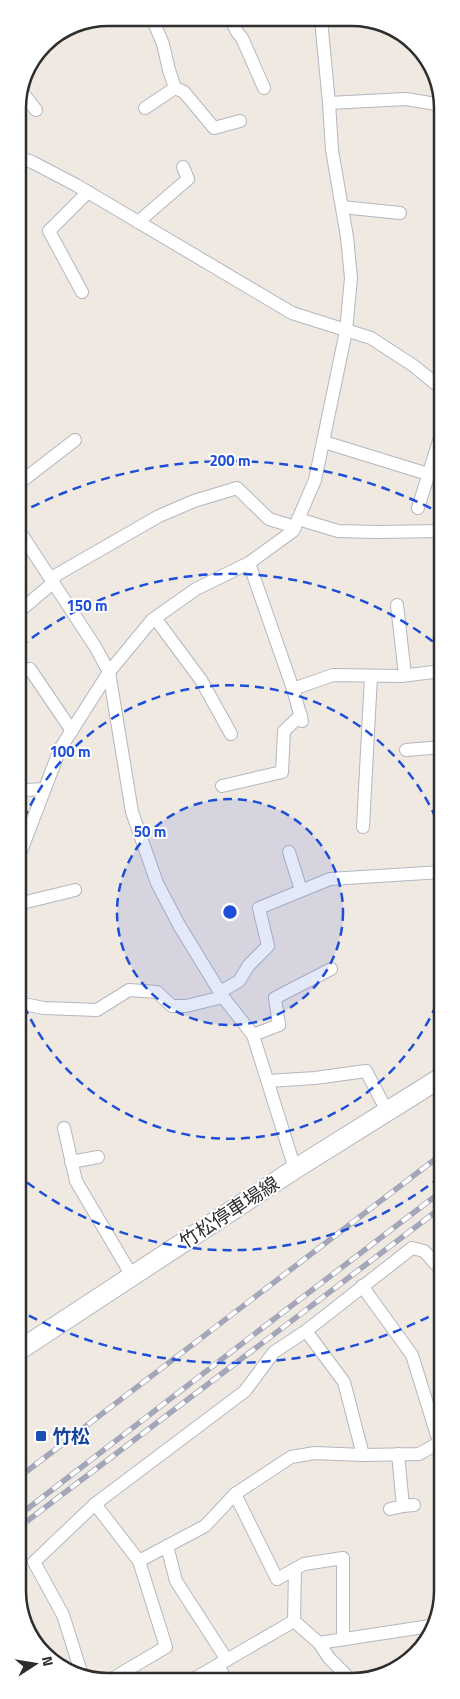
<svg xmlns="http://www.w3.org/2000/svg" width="460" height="1699" font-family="'Titillium Web','Noto Sans JP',sans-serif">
  <rect width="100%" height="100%" fill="#efe9e1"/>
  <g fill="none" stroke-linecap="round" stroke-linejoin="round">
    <!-- minor casing -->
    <g stroke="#b4b7c1" stroke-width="14">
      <g id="minor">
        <path d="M231 19 237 32 242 38 264 88"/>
        <path d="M175 88 184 92 214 128 240 121"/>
        <path d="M22 92 36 110"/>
        <path d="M329 103 406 99 442 105"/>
        <path d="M145 108 175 88 169 70 163 44 152 18"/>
        <path d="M18 157 32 162 76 185 292 313 371 338 414 366 442 389"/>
        <path d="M342 207 400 213"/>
        <path d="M138 222 188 179 183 167"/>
        <path d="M82 292 49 231 88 192"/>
        <path d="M324 442 428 474"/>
        <path d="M18 484 75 440"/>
        <path d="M418 508 442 431"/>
        <path d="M298 519 338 531 376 532 442 531"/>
        <path d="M18 529 96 648 109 672 132 812 157 883 179 925 223 997 253 1035 295 1169"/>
        <path d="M249 563 293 689 333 675 401 676 442 671"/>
        <path d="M51 578 159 516 194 501 237 488 269 519 295 527"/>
        <path d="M397 605 405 675"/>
        <path d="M18 610 22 609 54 582"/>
        <path d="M155 618 201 680 231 734"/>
        <path d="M30 669 72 731"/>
        <path d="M293 689 302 721"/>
        <path d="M406 750 442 747"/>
        <path d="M222 786 282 772 284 731 301 715"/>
        <path d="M18 788 26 790 44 789"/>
        <path d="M363 827 371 676"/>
        <path d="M289 852 301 890"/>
        <path d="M18 859 60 749 109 672 152 620 196 589 249 563 293 531 315 480 346 331 351 278 347 237 332 150 329 103 321 20"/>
        <path d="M18 904 75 890"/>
        <path d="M220 992 239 981 249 965 268 946 259 908 330 879 442 872"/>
        <path d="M18 1003 44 1008 97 1010 129 990 157 992 172 1006H186L223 997"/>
        <path d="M253 1035 279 1025 275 998 331 969"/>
        <path d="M268 1081 315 1078 366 1071 387 1111"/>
        <path d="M64 1128 76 1181 132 1276"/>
        <path d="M71 1162 98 1157"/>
        <path d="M362 1286 412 1355 439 1442"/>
        <path d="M306 1331 344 1382 363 1455"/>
        <path d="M398 1454 403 1506 414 1505"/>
        <path d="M235 1494 277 1579 304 1564 343 1558V1639"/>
        <path d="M95 1504 139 1561 166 1647 110 1680"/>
        <path d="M390 1509 403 1506"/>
        <path d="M167 1546 176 1581 227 1660"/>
        <path d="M139 1561 205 1526 235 1494 291 1457 315 1453 363 1455 419 1454 442 1441"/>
        <path d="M294 1621 295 1569"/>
        <path d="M319 1643 329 1658 352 1681"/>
        <path d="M218 1665 226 1680"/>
        <path d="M82 1675 63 1615 34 1562 95 1504 245 1391 274 1352 306 1331 412 1248 424 1251 442 1271"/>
        <path d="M192 1680 294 1621 319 1643 430 1626"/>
      </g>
    </g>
    <!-- secondary casing -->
    <g stroke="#b4b7c1" stroke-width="21">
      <path id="secondary" d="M18 1351 295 1169 442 1077"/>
    </g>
    <!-- minor -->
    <use href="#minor" stroke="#fff" stroke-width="12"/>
    <!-- secondary -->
    <use href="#secondary" stroke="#fff" stroke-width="19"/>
    <!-- rail casing -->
    <g stroke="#a3a6b8" stroke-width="5.5">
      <g id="rail">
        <path d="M18 1478 442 1154"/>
        <path d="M18 1516 261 1329 442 1191"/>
        <path d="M18 1528 442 1207"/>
      </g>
    </g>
    <!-- rail -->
    <use href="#rail" stroke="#fff" stroke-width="4" stroke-dasharray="11" stroke-linecap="butt"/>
  </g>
  <!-- distance rings -->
  <circle cx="230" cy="912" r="113" fill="#1d4ed8" fill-opacity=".12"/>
  <g fill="none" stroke="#1d4ed8" stroke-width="2.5" stroke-dasharray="9 6">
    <circle cx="230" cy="912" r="113"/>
    <path d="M442 991A226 226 0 0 1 18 991M18 833A226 226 0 0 1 442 833"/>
    <path d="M440 1177A338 338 0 0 1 20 1177M20 647A338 338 0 0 1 440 647"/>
    <path d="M442 1310A451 451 0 0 1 18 1310M18 514A451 451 0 0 1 442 514"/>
  </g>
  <!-- markers -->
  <rect fill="#1a4fb4" stroke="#fff" stroke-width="2" x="35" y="1430" width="12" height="12" rx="2.5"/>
  <g text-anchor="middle" stroke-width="4" stroke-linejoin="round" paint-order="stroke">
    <!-- street labels -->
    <g font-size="19" fill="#2e2e2e" stroke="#fff">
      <text transform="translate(229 1212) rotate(-33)" y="7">竹松停車場線</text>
    </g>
    <!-- transit labels -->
    <g font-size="19" font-weight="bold" fill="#164399" stroke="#fff" text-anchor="start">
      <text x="52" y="1443">竹松</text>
    </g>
  </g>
  <!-- crop -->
  <path d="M0 0H460V1699H0ZM108 26H352A82 82 0 0 1 434 108V1591A82 82 0 0 1 352 1673H108A82 82 0 0 1 26 1591V108A82 82 0 0 1 108 26Z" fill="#fff" fill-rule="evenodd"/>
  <path fill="none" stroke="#2e2e2e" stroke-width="2.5" d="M108 26H352A82 82 0 0 1 434 108V1591A82 82 0 0 1 352 1673H108A82 82 0 0 1 26 1591V108A82 82 0 0 1 108 26Z"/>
  <circle cx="230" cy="912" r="8" fill="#1d4ed8" stroke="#fff" stroke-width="2.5"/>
  <g font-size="15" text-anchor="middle" font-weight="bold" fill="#1d4ed8" stroke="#fff" stroke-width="4" stroke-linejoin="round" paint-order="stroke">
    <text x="230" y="466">200 m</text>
    <text x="87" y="611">150 m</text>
    <text x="70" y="757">100 m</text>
    <text x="150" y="837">50 m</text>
  </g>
  <!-- north arrow -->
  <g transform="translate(35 1664) rotate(78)" stroke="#ffffff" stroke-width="4" paint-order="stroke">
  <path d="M0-4L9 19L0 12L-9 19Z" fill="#2e2e2e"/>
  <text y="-8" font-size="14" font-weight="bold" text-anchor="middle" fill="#2e2e2e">N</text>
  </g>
</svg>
